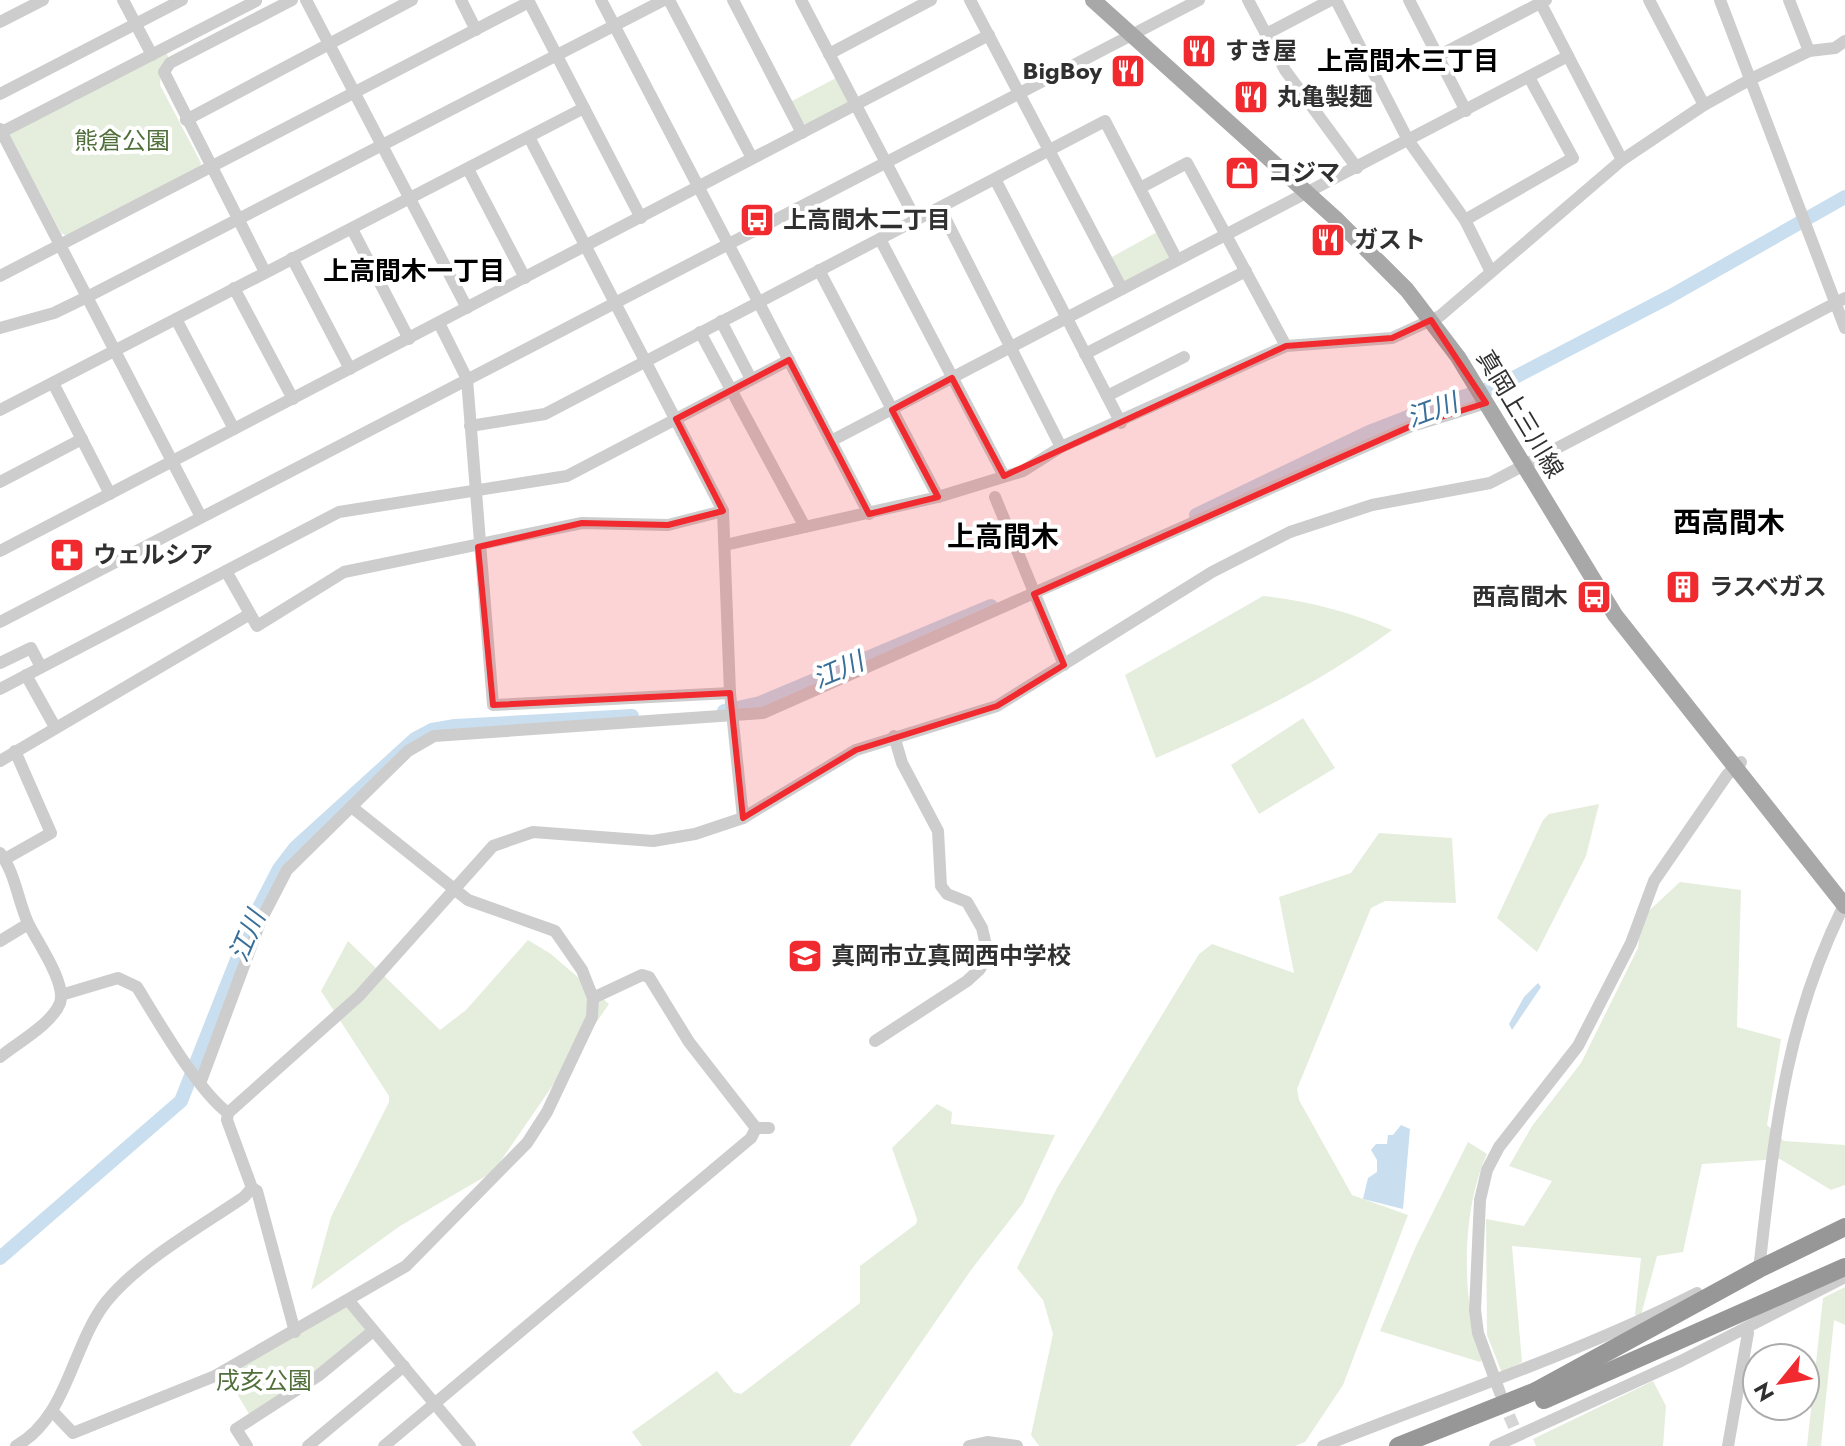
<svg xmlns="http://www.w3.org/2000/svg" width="1845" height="1446" font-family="Jost,'Noto Sans JP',sans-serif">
  <rect width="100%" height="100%" fill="#fff"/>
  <!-- green -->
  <g fill="#e5eedd">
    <path d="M166 51 169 59 162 64 160 85 201 163 199 170 67 236 61 233 8 132 51 109 76 101 95 86Z"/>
    <path d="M838 77 850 99 847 106 807 125 801 122 790 102Z"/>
    <path d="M1159 231 1170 259 1128 282 1122 281 1110 258Z"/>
    <path d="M1263 596C1308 601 1350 612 1392 630 1320 683 1238 723 1156 758L1125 675Z"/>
    <path d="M1303 718 1335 768 1259 814 1231 765Z"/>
    <path d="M1599 804 1586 856 1537 952 1497 918 1543 820 1549 814Z"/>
    <path d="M1379 833 1452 838 1456 903 1385 901 1371 908 1297 1089 1299 1100 1352 1195 1408 1215 1343 1385 1305 1442 1295 1446H1039L1031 1435 1053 1334 1043 1300 1017 1268 1057 1188 1199 954 1212 944 1294 973 1279 897 1351 873Z"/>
    <path d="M1680 882 1741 890 1737 1027 1781 1039 1767 1125 1784 1141 1845 1145V1185L1831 1190 1780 1159 1702 1164 1683 1252 1657 1256 1641 1315H1635L1641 1258 1512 1246 1522 1362 1502 1373 1487 1335 1486 1219 1524 1226 1552 1181 1509 1166 1532 1126 1581 1063 1638 948 1641 918Z"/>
    <path d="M528 940 551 954 609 1004 493 1172 400 1226 311 1290 331 1217 389 1102V1096L321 991 348 941 440 1030 466 1010Z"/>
    <path d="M937 1104 952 1112 951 1124 1055 1135 1023 1203 971 1270 850 1446H642L632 1432 717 1371 734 1392 741 1394 860 1303V1266L916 1224 917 1219 892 1148Z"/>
    <path d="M1468 1142 1487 1154C1461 1210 1461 1303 1482 1360L1480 1362 1380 1331 1416 1246Z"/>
    <path d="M1845 1287V1325L1834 1320 1821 1446H1807L1823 1298Z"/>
    <path d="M349 1301 373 1331 252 1419 224 1372Z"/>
    <path d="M1653 1381 1666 1406 1663 1446H1536L1533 1439Z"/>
  </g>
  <!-- water -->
  <g fill="#c9deee">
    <path d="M1538 983 1541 987 1512 1030 1509 1024 1524 997Z"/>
    <path d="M1401 1125 1410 1129 1403 1209 1363 1199 1368 1178 1377 1172V1160L1371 1150 1376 1144H1387L1388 1135H1393Z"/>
  </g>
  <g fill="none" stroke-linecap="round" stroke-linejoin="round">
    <!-- river -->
    <g stroke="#c9deee" stroke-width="14">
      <path d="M1196 515 1369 432 1449 401 1498 386 1669 297 1845 197"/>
      <path d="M724 711 760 703 991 606"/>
      <path d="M0 1258 181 1101 253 919 279 869 295 848 415 739 432 730 455 726 632 716"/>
    </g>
    <!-- minor-tunnel -->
    <path stroke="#d6d6d6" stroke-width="12" stroke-dasharray="12 6" stroke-linecap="butt" d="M1502 1399 1515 1429"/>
    <!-- minor -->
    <g stroke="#cdcdcd" stroke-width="12">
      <path d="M123 0 152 55"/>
      <path d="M306 0 467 308"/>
      <path d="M461 0 476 30"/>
      <path d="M528 0 641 218"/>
      <path d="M601 0 869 514"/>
      <path d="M669 0 752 158"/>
      <path d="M733 0 802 133"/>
      <path d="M801 0 916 220"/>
      <path d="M970 0 1122 289"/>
      <path d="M1248 0 1285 70 1357 168"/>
      <path d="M1336 0 1408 140 1465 220 1491 272"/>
      <path d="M1409 0 1466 111"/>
      <path d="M1539 0 1622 160"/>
      <path d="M1649 0 1704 105"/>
      <path d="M1720 0 1845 328"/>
      <path d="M1789 0 1809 51"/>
      <path d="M0 22 43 0"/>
      <path d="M1266 34 1331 0"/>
      <path d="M829 54 931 0"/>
      <path d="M1438 56 1546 0"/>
      <path d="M0 94 182 0"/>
      <path d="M186 120 412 0"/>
      <path d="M0 129 201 517"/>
      <path d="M2 132 256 1"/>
      <path d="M529 137 723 511 730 693 743 818"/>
      <path d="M468 169 525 278"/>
      <path d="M995 179 1121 423"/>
      <path d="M1140 188 1187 163 1286 346"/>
      <path d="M940 208 1061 447"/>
      <path d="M1465 220 1573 158 1530 79"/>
      <path d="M352 229 409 339"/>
      <path d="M880 239 1004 476"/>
      <path d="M292 258 350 369"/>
      <path d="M819 270 938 497"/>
      <path d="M265 272 164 72 170 63 292 0"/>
      <path d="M0 276 529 2"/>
      <path d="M234 288 293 399"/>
      <path d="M176 319 234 429"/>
      <path d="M721 321 751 379"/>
      <path d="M439 323 467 379 493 705 730 693"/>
      <path d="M0 328 54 313 87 297 664 0"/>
      <path d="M700 332 805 527"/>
      <path d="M1085 354 1246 271"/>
      <path d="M53 383 110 494"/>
      <path d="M1107 396 1184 357"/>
      <path d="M0 410 584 108"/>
      <path d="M470 426 545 414 1105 121 1177 260"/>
      <path d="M831 441 1568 56"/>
      <path d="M0 482 82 439"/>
      <path d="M995 497 1064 665"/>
      <path d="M725 545 938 497 1023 471 1061 447 1286 346 1392 338 1440 316 1622 160 1704 105 1751 79 1809 51 1835 48 1845 41"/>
      <path d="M0 551 989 35"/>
      <path d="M226 571 257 626 344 572 582 523 668 525 723 511"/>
      <path d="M0 622 1199 0"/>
      <path d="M0 663 31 648 41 667"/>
      <path d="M26 675 55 727"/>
      <path d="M0 689 339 512 567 476 789 360"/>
      <path d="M0 761 250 614"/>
      <path d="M0 853C15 872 18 901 28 923 36 940 67 983 60 1003 52 1024 17 1043 0 1057"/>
      <path d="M5 859 51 833 15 751"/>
      <path d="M0 941 28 924"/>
      <path d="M61 995 118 978 137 987C158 1021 198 1091 228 1113"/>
      <path d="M593 998 642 975 649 977 689 1042 756 1128H769"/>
      <path d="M875 1041 967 981 980 969 988 954 982 928 967 902 947 894 941 886 938 831 902 763 894 736"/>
      <path d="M201 1081 261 920 287 870 408 751 434 736 763 713 1409 427 1486 403"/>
      <path d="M252 1188 257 1191 295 1332"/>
      <path d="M1755 1270 1759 1269C1775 1134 1783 1029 1844 905"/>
      <path d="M349 1301 470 1446"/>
      <path d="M1500 1393 1478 1333 1475 1310 1480 1200 1487 1170 1499 1147 1578 1046 1631 943 1654 881 1727 775 1741 762"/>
      <path d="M53 1412 73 1433 215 1376 406 1266 527 1143 547 1112 592 1017 593 998 582 970 555 931 468 900 353 808"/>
      <path d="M16 1446C68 1417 71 1347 106 1302 139 1261 200 1227 244 1197L252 1188 227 1120 228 1113 359 996 493 846 533 832 653 841 695 834 743 818 856 750 997 706 1212 572 1290 532 1372 505 1490 483 1845 298"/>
      <path d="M247 1446 236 1429 318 1376 373 1331"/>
      <path d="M308 1446 404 1366"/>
      <path d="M384 1446 751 1138 756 1128"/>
      <path d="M969 1446 987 1442 1017 1446"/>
      <path d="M1323 1446C1448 1396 1576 1354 1697 1293"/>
      <path d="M1495 1446 1681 1361 1845 1277"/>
      <path d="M1728 1446 1748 1333 1746 1329"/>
    </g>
    <!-- major -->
    <path stroke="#a8a8a8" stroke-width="16" d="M1093 0 1336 219 1407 290 1458 357 1615 615 1845 906"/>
    <!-- highway -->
    <g stroke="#979797" stroke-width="18">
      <path d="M1536 1391 1759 1269 1845 1227"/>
      <path d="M1544 1400 1845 1267"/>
    </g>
    <!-- highway-bridge -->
    <path stroke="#979797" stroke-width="18" d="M1398 1446 1536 1391"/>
  </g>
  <!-- marked area -->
  <path fill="#f02a2e" fill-opacity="0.2" stroke="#f02a2e" stroke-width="6" stroke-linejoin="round" d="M1431 320 1486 403 1409 427 1034 594 1064 665 997 706 856 750 743 818 730 693 493 705 478 547 582 523 668 525 723 511 676 419 789 360 869 514 938 497 892 410 952 378 1004 476 1286 346 1392 338Z"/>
  <!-- icons -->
  <defs>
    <g id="restaurant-square" transform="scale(1.8)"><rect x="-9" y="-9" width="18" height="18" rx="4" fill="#f02a2e" stroke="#fff"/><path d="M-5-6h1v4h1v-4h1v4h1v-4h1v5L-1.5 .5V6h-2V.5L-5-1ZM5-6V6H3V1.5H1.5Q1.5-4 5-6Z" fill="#fff"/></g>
    <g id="shop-square" transform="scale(1.8)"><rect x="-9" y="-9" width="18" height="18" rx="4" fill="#f02a2e" stroke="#fff"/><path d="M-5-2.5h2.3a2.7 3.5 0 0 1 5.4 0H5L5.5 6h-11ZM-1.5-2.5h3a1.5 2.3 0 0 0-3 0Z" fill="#fff"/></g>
    <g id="bus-square" transform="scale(1.8)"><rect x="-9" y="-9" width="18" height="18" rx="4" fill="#f02a2e" stroke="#fff"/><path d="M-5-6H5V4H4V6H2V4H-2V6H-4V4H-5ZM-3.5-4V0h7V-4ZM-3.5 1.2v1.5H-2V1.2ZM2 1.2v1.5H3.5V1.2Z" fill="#fff"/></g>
    <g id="pharmacy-square" transform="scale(1.8)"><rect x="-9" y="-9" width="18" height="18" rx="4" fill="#f02a2e" stroke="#fff"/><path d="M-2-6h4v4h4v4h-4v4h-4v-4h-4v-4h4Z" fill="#fff"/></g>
    <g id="building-square" transform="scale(1.8)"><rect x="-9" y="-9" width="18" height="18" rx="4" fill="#f02a2e" stroke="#fff"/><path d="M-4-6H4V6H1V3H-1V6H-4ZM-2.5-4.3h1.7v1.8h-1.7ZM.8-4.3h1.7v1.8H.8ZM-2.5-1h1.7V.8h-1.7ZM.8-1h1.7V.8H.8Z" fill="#fff"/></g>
    <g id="school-square" transform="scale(1.8)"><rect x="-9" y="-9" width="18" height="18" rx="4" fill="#f02a2e" stroke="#fff"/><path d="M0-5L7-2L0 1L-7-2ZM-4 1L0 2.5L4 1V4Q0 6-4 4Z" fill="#fff"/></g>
  </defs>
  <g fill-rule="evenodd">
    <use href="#restaurant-square" x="1199" y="51"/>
    <use href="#restaurant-square" x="1128" y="71"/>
    <use href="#restaurant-square" x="1251" y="97"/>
    <use href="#shop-square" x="1242" y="173"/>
    <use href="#bus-square" x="757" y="220"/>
    <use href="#restaurant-square" x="1328" y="240"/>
    <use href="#pharmacy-square" x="67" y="555"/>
    <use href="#building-square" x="1683" y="587"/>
    <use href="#bus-square" x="1594" y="597"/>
    <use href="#school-square" x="805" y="956"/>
  </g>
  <g text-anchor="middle" stroke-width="8" stroke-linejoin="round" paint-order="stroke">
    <!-- poi labels -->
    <g font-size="24" font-weight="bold" fill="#303030" stroke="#fff" text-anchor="start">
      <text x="1225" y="59">すき屋</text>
      <text x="1102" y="79" text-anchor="end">BigBoy</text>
      <text x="1277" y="105">丸亀製麺</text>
      <text x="1268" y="181">コジマ</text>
      <text x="783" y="228">上高間木二丁目</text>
      <text x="1354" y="248">ガスト</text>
      <text x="93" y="563">ウェルシア</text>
      <text x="1709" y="595">ラスベガス</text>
      <text x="1568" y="605" text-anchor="end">西高間木</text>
      <text x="831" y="964">真岡市立真岡西中学校</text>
    </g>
    <!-- park labels -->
    <g font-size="24" fill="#506f3a" stroke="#fff">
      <text x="122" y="149">熊倉公園</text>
      <text x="264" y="1389">戌亥公園</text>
    </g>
    <!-- street labels -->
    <g font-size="24" fill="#303030" stroke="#fff">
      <text transform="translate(1520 414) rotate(59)" y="8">真岡上三川線</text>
    </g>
    <!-- neighbourhood labels -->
    <g font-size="26" font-weight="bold" fill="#000" stroke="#fff">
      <text x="1408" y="70">上高間木三丁目</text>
      <text x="414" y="280">上高間木一丁目</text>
    </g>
    <!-- water labels -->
    <g font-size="26" font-style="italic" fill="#386e98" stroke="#fff">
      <text transform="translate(1432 410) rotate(-20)" y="9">江川</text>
      <text transform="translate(838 670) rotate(-23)" y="9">江川</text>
      <text transform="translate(247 936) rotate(-67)" y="9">江川</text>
    </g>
    <!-- quarter labels -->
    <g font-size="28" font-weight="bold" fill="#000" stroke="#fff">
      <text x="1729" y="532">西高間木</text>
      <text x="1003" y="546">上高間木</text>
    </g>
  </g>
  <!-- north arrow -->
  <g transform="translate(1781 1382) rotate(240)"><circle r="38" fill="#ffffff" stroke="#acacac" stroke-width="2"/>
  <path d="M0-6L14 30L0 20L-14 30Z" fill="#f02a2e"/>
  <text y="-12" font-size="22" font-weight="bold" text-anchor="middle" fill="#303030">N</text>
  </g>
</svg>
